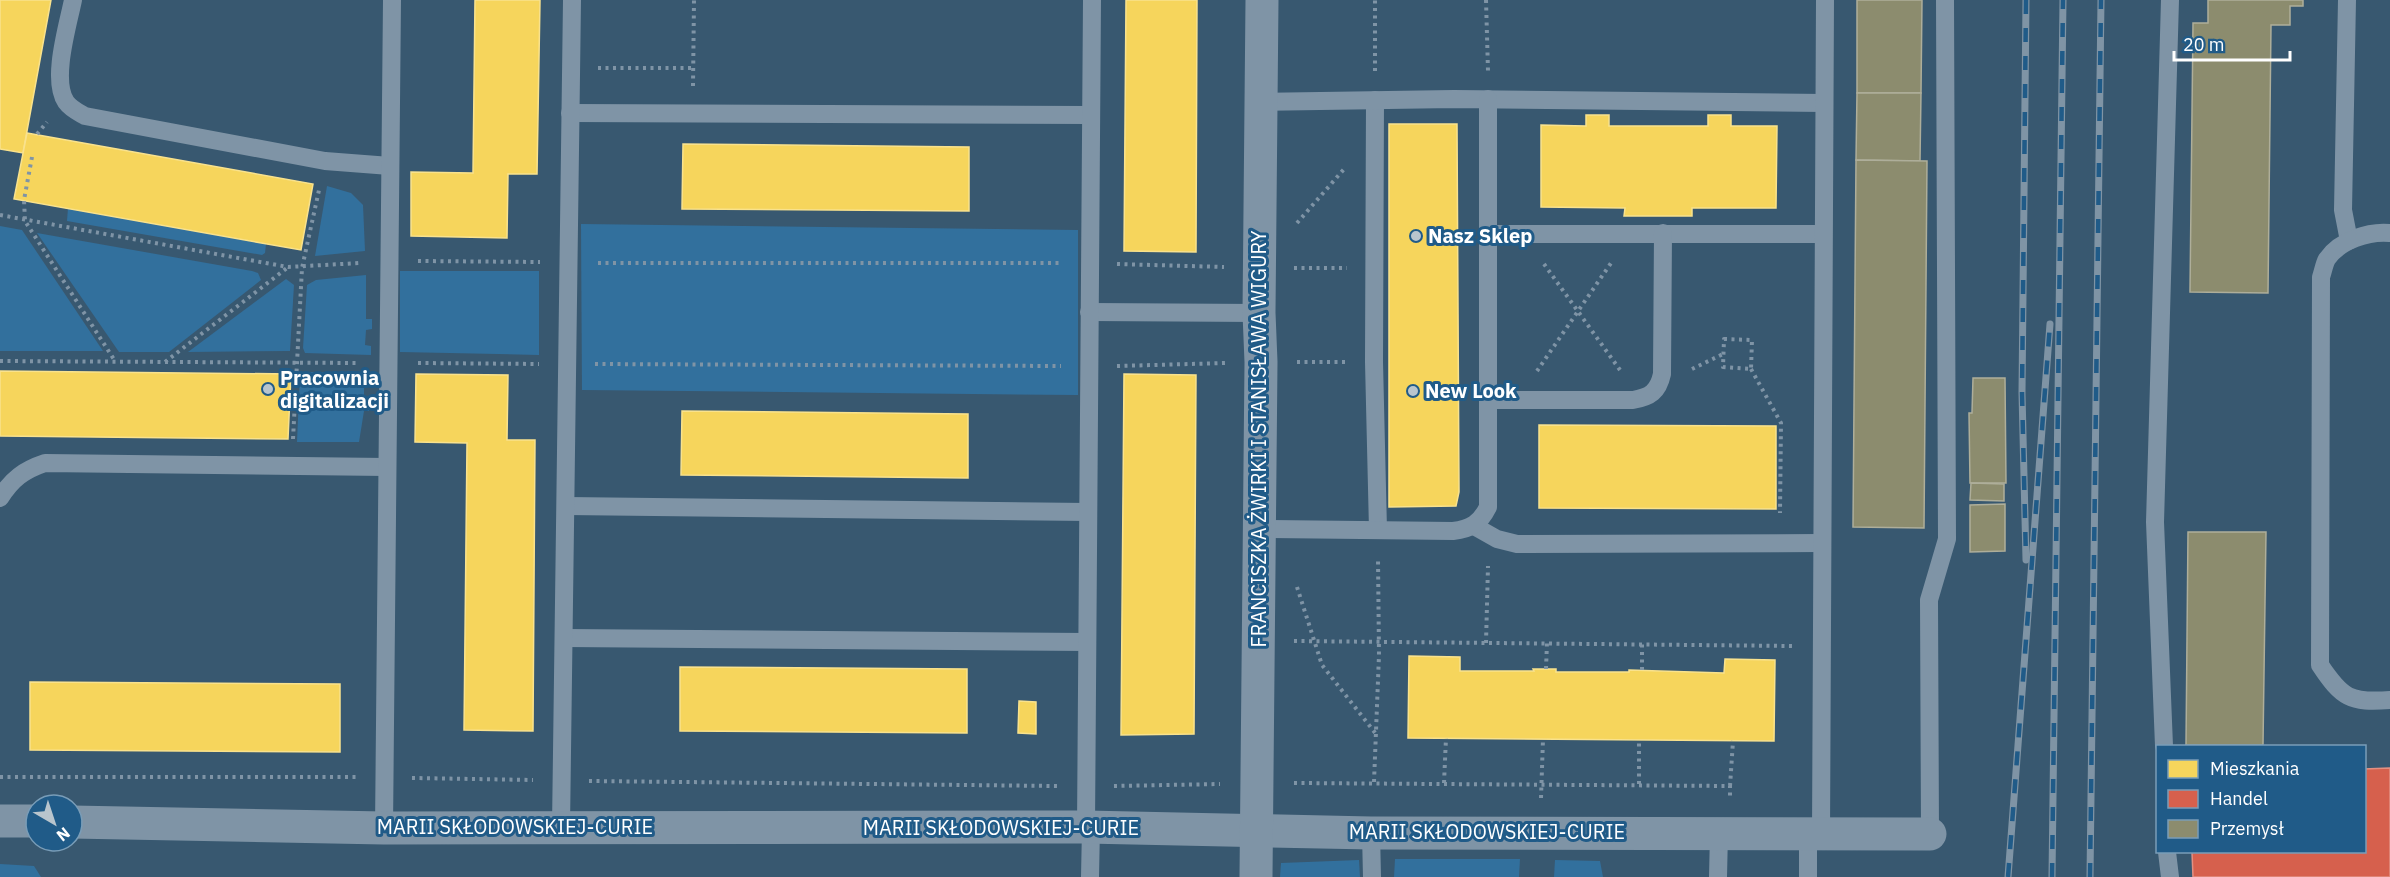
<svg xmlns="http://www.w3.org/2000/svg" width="2390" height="877" font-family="'IBM Plex Sans',sans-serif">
  <rect width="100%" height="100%" fill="#385870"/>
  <!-- green -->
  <g fill="#32709d">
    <path d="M327 186 351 193 363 205 365 251 315 256Z"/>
    <path d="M68 208 266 244 265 253 262 255 67 221Z"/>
    <path d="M581 224 1078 230V395L582 390Z"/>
    <path d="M0 226 22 230 103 351H0Z"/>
    <path d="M37 233 252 271 258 273 261 280 169 352H119Z"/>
    <path d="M400 271H539V355L400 352Z"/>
    <path d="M366 275V319H372V329L366 330 365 345 371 346V355L305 353 303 348 307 285 316 280Z"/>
    <path d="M286 279 294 285 290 351 188 352Z"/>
    <path d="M300 372 365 373 368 386H364V401H369V411H364L359 442H297Z"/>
    <path d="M1395 859H1520L1519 877H1394Z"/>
    <path d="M1359 860 1360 877H1280L1281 863Z"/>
    <path d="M1555 860 1600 861 1603 877H1554Z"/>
    <path d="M0 864 34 866 41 877H0Z"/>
  </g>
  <!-- homes -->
  <g fill="#f6d55c" stroke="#f9e28d" stroke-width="1.5">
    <path d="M0 0H51L23 153 0 149Z"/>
    <path d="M475 0H540L537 174H508L507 238 411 236V172L473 173Z"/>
    <path d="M1126 0H1197L1196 252 1124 251Z"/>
    <path d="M1586 115H1609V126H1708V115H1731V126H1777L1776 208H1692V216H1624L1625 208 1541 207V125L1586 126Z"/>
    <path d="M1389 124H1457L1459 492 1456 506 1389 507Z"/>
    <path d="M27 133 313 184 301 250 14 199Z"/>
    <path d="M683 144 969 147V211L682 209Z"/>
    <path d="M0 371 291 374 288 439 0 436Z"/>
    <path d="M416 374 508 375 507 440H535L533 731 464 730 467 443 415 442Z"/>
    <path d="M1124 374 1196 375 1194 734 1121 735Z"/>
    <path d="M682 411 968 414V478L681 475Z"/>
    <path d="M1539 425 1776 426V509L1539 508Z"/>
    <path d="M1409 656 1460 657V671H1534L1533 669H1556V672H1629V670L1724 673 1725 659 1775 660 1774 741 1408 738Z"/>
    <path d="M680 667 967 669V733L680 731Z"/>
    <path d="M30 682 340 684V752L30 750Z"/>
    <path d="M1019 701 1036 702V734L1018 733Z"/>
  </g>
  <!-- shops -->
  <g fill="#d6604d" stroke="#e29082" stroke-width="1.5">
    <path d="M2186 745H2238L2239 746H2186Z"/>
    <path d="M2390 768V877H2193L2192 852H2364V769Z"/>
  </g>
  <!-- industry -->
  <g fill="#8c8c6e" stroke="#aeae9a" stroke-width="1.5">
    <path d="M1857 0H1922L1921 93H1857Z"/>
    <path d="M2208 0H2303V6H2290V25H2271L2268 293 2190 292 2193 23H2208Z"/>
    <path d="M1857 93H1921L1920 161 1856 160Z"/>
    <path d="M1856 160 1927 161 1924 528 1853 527Z"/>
    <path d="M1973 378H2005L2006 483H1970L1969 413H1972Z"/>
    <path d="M1971 483 2004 484V501L1970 500Z"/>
    <path d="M2005 504V551L1970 552V505Z"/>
    <path d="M2188 532H2266L2263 745H2186Z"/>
  </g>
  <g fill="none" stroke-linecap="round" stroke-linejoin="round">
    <!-- path -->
    <g stroke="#7f94a6" stroke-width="4" stroke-dasharray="3 4.5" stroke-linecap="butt">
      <path d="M1486 0 1488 71"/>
      <path d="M598 68H693"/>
      <path d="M1375 71V0"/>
      <path d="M693 86 694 0"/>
      <path d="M37 134 47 122"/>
      <path d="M32 157 24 200 25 221 115 361"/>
      <path d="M0 215 288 267 360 263"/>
      <path d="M1297 223 1345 168"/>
      <path d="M418 261 540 262"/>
      <path d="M598 263H1062"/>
      <path d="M1117 264 1224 267"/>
      <path d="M1544 264 1620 370"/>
      <path d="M1294 268H1347"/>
      <path d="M1724 339 1752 340 1751 369 1723 367Z"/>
      <path d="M0 361 359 363"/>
      <path d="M165 362 287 268"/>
      <path d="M1297 362H1346"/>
      <path d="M418 363 539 364"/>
      <path d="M595 364 1061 366"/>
      <path d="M1117 366 1226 363"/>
      <path d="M1692 369 1723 354"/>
      <path d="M1751 369 1781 423 1780 513"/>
      <path d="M1537 371 1611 263"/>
      <path d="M293 439 302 268 319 190"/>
      <path d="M1297 587 1322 665 1376 734"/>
      <path d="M1294 641 1793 646"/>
      <path d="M1486 643 1488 566"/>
      <path d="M1546 669 1547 643"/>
      <path d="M1642 670V644"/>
      <path d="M0 777H356"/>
      <path d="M412 778 533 780"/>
      <path d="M589 781 1058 786"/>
      <path d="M1374 782 1379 655 1378 559"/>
      <path d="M1294 783 1730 786V798"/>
      <path d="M1444 783 1446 738"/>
      <path d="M1639 784V740"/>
      <path d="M1114 786 1220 784"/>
      <path d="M1730 786 1733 741"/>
      <path d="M1541 798 1543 739"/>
    </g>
    <!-- lane -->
    <g stroke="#7f94a6" stroke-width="18">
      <path d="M73 0C68 25 51 80 66 102 71 109 78 112 85 116L325 161 390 166"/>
      <path d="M2347 0 2343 210 2349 241"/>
      <path d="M1375 100 1374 362 1378 530"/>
      <path d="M1261 102 1454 99 1824 103"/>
      <path d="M570 113 1091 115"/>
      <path d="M2390 233C2369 231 2340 240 2327 259 2324 264 2323 272 2321 277L2320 665C2342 698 2350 703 2390 700"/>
      <path d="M1488 234H1823"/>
      <path d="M1089 312 1259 313"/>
      <path d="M1488 400H1633C1650 397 1658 392 1662 374L1663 233"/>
      <path d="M0 498C12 479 24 470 45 463L387 467"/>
      <path d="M566 506 1088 512"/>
      <path d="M1474 526 1497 539 1517 544 1822 543"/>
      <path d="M1258 529 1453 531C1471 529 1480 523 1488 507V99"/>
      <path d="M564 638 1087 642"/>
      <path d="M2164 746 2155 522 2170 0"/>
      <path d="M561 827 572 0"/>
      <path d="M1086 827 1092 0"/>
      <path d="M384 828 392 0"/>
      <path d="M1371 833 1372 877"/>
      <path d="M1930 834 1929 600 1947 539 1945 0"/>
      <path d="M1808 835V877"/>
      <path d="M1821 835 1825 0"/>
      <path d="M2167 852 2170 877"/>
      <path d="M1090 877 1091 828"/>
      <path d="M1718 877 1719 833"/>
    </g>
    <!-- street -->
    <g stroke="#7f94a6" stroke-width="33">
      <path d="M0 821H36"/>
      <path d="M72 822 384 828 1086 827 1371 833 1930 834"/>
      <path d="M1256 877 1261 362 1259 313 1262 0"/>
    </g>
    <!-- rail casing -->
    <g stroke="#7f94a5" stroke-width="7">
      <g id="rail">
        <path d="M2026 0 2022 393 2026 560"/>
        <path d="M2008 877 2050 324"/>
        <path d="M2052 877 2063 0"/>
        <path d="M2090 877 2101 0"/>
      </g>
    </g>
    <!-- rail -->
    <use href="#rail" stroke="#205b88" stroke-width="4.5" stroke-dasharray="14" stroke-linecap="butt"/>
  </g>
  <!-- markers -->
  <g fill="#b9c5cd" stroke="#205b88" stroke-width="2">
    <circle cx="1416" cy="236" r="6"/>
    <circle cx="268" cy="389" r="6"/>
    <circle cx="1413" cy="391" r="6"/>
  </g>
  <g text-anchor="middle" stroke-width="6" stroke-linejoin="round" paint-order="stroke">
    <!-- poi labels -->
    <g font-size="20" font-weight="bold" fill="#fff" stroke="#205b88" text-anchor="start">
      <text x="1428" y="243">Nasz Sklep</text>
      <text x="280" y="385">Pracownia<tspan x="280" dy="23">digitalizacji</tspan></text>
      <text x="1425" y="398">New Look</text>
    </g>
    <!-- street labels -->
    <g font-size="20" fill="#fff" stroke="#205b88">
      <text transform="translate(1259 439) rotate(-90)" y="7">FRANCISZKA ŻWIRKI I STANISŁAWA WIGURY</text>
      <text x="515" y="834">MARII SKŁODOWSKIEJ-CURIE</text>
      <text x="1001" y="835">MARII SKŁODOWSKIEJ-CURIE</text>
      <text x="1487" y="839">MARII SKŁODOWSKIEJ-CURIE</text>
    </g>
  </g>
  <!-- legend -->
  <rect x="2156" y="745" width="210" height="108" fill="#205b88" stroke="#799db8" stroke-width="1.5"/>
  <rect x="2168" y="760" width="30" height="18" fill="#f6d55c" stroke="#799db8" stroke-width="1.5"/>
  <text x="2210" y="775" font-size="18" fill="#ffffff">Mieszkania</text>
  <rect x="2168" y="790" width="30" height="18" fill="#d6604d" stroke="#799db8" stroke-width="1.5"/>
  <text x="2210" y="805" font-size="18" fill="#ffffff">Handel</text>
  <rect x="2168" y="820" width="30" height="18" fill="#8c8c6e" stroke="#799db8" stroke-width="1.5"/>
  <text x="2210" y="835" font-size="18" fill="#ffffff">Przemysł</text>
  <!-- north arrow -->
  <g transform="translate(54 823) rotate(141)"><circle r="28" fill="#205b88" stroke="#799db8" stroke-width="1.5"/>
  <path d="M0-4.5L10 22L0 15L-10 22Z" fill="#b9c5cd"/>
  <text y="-9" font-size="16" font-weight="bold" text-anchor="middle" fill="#ffffff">N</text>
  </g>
  <!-- scale -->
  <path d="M2174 51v9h116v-9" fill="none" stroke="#ffffff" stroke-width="3"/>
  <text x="2183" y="51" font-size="18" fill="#ffffff" stroke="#205b88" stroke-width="4.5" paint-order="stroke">20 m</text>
</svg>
